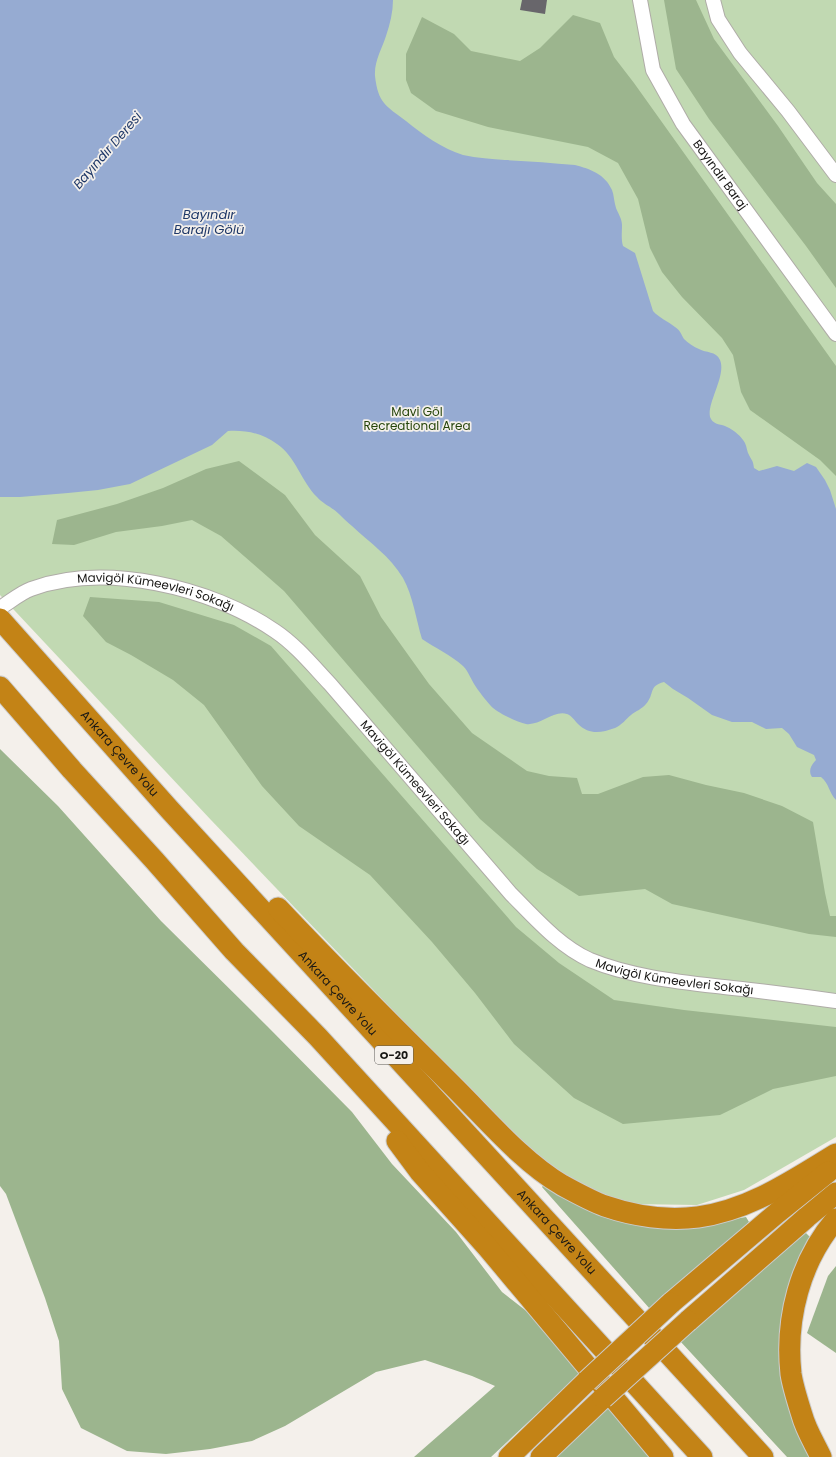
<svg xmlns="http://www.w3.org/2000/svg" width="836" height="1457" font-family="Poppins,sans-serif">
  <rect width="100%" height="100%" fill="#f4f0eb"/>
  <!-- green -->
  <path fill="#c1d9b2" d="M0 0H836V1137L744 1190 697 1205 630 1204 599 1196 572 1181 542 1160 515 1138 211 820 0 595Z"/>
  <!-- forest -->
  <g fill="#9cb58e">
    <path d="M664 0H696L714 39 778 126 817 183 836 204V288L806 246 709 119 676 69Z"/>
    <path d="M573 15 600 23 614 57 634 83 836 366V476L820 460 750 410 741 392 733 355 722 338 682 297 662 272 650 248 638 199 618 163 588 147 488 127 436 111 411 93 406 80V54L422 17 454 34 471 51 520 61 540 48Z"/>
    <path d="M239 461 285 495 315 535 360 576 381 617 429 684 472 733 527 771 549 776 577 778 582 794H598L643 777 669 775 706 785 744 793 782 806 813 822 825 893 830 916H836V937L809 934 672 904 645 889 579 896 537 869 480 819 284 591 221 536 192 520 162 526 116 532 74 545 52 544 57 520 117 504 163 488 206 469Z"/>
    <path d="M90 597 159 602 234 625 271 646 516 927 559 963 614 1000 684 1010 836 1027V1076L773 1089 720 1115 623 1124 574 1098 514 1044 475 993 432 942 370 875 299 826 262 786 204 705 173 680 131 655 106 642 83 616Z"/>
    <path d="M0 749 58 806 161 921 267 1026 352 1112 392 1164 456 1232 502 1292 556 1334 585 1369 491 1457H414L495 1386 472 1376 425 1360 376 1372 285 1426 252 1441 210 1449 166 1454 127 1451 81 1428 62 1389 59 1341 45 1298 6 1194 0 1186Z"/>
    <path d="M545 1183C553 1189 561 1196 570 1201 602 1219 637 1229 674 1228 698 1228 723 1221 746 1217L749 1222 710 1258 650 1309 542 1187Z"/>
    <path d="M803 1230 813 1240 791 1283 811 1457H787L680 1341Z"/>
    <path d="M836 1266V1353L807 1333 828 1276Z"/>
    <path d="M610 1406 655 1457H556Z"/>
  </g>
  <!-- water -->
  <path fill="#96abd2" d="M0 0H393C393 12 390 24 386 36 382 49 374 61 375 76 378 103 386 106 406 121 422 134 443 149 463 155 477 158 492 159 505 160 529 161 552 163 575 165 590 169 605 174 612 190 614 195 614 202 616 208 618 213 622 219 622 225 622 233 621 239 623 246L635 253 653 311C659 318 668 321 675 327 680 330 681 334 684 339 688 343 694 347 699 349 706 353 716 351 720 360 727 376 704 407 711 419 714 425 722 424 727 427 734 430 742 437 745 443 747 447 747 452 749 455 752 461 753 460 754 468L759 471 777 466 794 471 807 463 816 467 825 480 830 490 836 509V800C829 793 829 783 821 777H812C808 771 811 765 816 760L814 755 797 747 789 734 782 728 766 729 752 722H732L712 715 688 698 673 689 664 682C648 686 655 694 646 704 642 709 636 711 631 715 626 719 622 725 615 728 601 733 589 735 578 724 574 720 572 716 567 714 553 710 540 726 526 724 518 723 499 713 493 708 488 703 480 693 476 687 471 680 469 672 463 666 451 655 435 648 422 639 416 619 413 596 403 578 390 556 370 543 352 526 347 522 343 518 339 514 332 507 323 504 317 497 301 481 296 457 277 444 262 433 246 430 228 431L212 445 130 484 98 490 68 493 20 497H0Z"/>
  <!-- building -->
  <path fill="#68666b" d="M522 0H547L545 14 520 10Z"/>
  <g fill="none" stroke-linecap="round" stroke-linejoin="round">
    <!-- minor casing -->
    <g stroke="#afaca7" stroke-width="16">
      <g id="minor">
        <path id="s1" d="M640 0 653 70 683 124 836 334"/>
        <path d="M713 0 718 19 740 53 788 111 836 175"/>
        <path id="s2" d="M0 608C10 602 20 593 31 589 105 562 211 587 275 631 296 645 313 666 330 684L511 894C535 918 559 946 590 960 631 977 681 982 724 987 762 991 799 996 836 1001"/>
      </g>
    </g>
    <!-- highway casing -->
    <g stroke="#ccc" stroke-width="23">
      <g id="highway">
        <path id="s3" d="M0 619 169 809 763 1457"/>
        <path d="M0 687 72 770 155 861 234 951 318 1037 702 1457"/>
        <path d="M278 908C336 970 396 1029 456 1089 487 1120 524 1163 562 1185 575 1192 591 1201 605 1206 634 1216 668 1221 698 1217 750 1210 793 1180 836 1154"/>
        <path d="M397 1141 420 1172 488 1248 663 1457"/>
        <path d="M671 1303 777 1213 828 1172"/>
        <path d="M688 1321 807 1217 836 1193"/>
        <path d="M509 1457 587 1381"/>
        <path d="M541 1457 603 1398"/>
        <path d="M821 1457C815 1444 806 1430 802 1415 798 1402 793 1387 791 1374 785 1319 800 1261 836 1219"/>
      </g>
    </g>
    <!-- minor -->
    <use href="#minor" stroke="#fff" stroke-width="14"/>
    <!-- highway -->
    <use href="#highway" stroke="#c38316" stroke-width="21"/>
    <!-- highway-bridge casing -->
    <g stroke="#ccc" stroke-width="23" stroke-linecap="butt">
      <g id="highway-bridge">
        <path d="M587 1381 671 1303"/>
        <path d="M603 1398 688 1321"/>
      </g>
    </g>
    <!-- highway-bridge -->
    <use href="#highway-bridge" stroke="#c38316" stroke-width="21"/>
  </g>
  <g text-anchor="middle" stroke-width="3.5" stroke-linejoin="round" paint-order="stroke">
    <!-- shield labels -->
    <rect fill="#f4f0eb" stroke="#5a5855" stroke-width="1" x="375" y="1046" width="38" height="18" rx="3"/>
    <g font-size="11" font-weight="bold" fill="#181715">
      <text x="394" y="1059">O-20</text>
    </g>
    <!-- street labels -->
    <g font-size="12" fill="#181715" stroke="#f4f0eb">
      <text dy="4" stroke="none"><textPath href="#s1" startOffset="196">Bayındır Baraj</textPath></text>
      <text dy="4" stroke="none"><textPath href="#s2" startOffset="164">Mavigöl Kümeevleri Sokağı</textPath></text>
      <text dy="4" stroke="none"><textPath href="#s3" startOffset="180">Ankara Çevre Yolu</textPath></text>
      <text dy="4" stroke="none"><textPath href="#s2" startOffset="499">Mavigöl Kümeevleri Sokağı</textPath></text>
      <text dy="4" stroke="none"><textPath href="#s2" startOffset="836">Mavigöl Kümeevleri Sokağı</textPath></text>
      <text dy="4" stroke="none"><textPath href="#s3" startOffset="504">Ankara Çevre Yolu</textPath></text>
      <text dy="4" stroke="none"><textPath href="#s3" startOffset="828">Ankara Çevre Yolu</textPath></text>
    </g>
    <!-- park labels -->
    <g font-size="12" fill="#26450b" stroke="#f4f0eb">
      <text x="417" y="416">Mavi Göl<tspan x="417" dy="14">Recreational Area</tspan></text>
    </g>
    <!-- water labels -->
    <g font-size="13" font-style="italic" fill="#1f3868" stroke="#f4f0eb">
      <text transform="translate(107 150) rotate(-49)" y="5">Bayındır Deresi</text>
      <text x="209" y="219">Bayındır<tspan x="209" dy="15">Barajı Gölü</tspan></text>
    </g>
  </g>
</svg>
